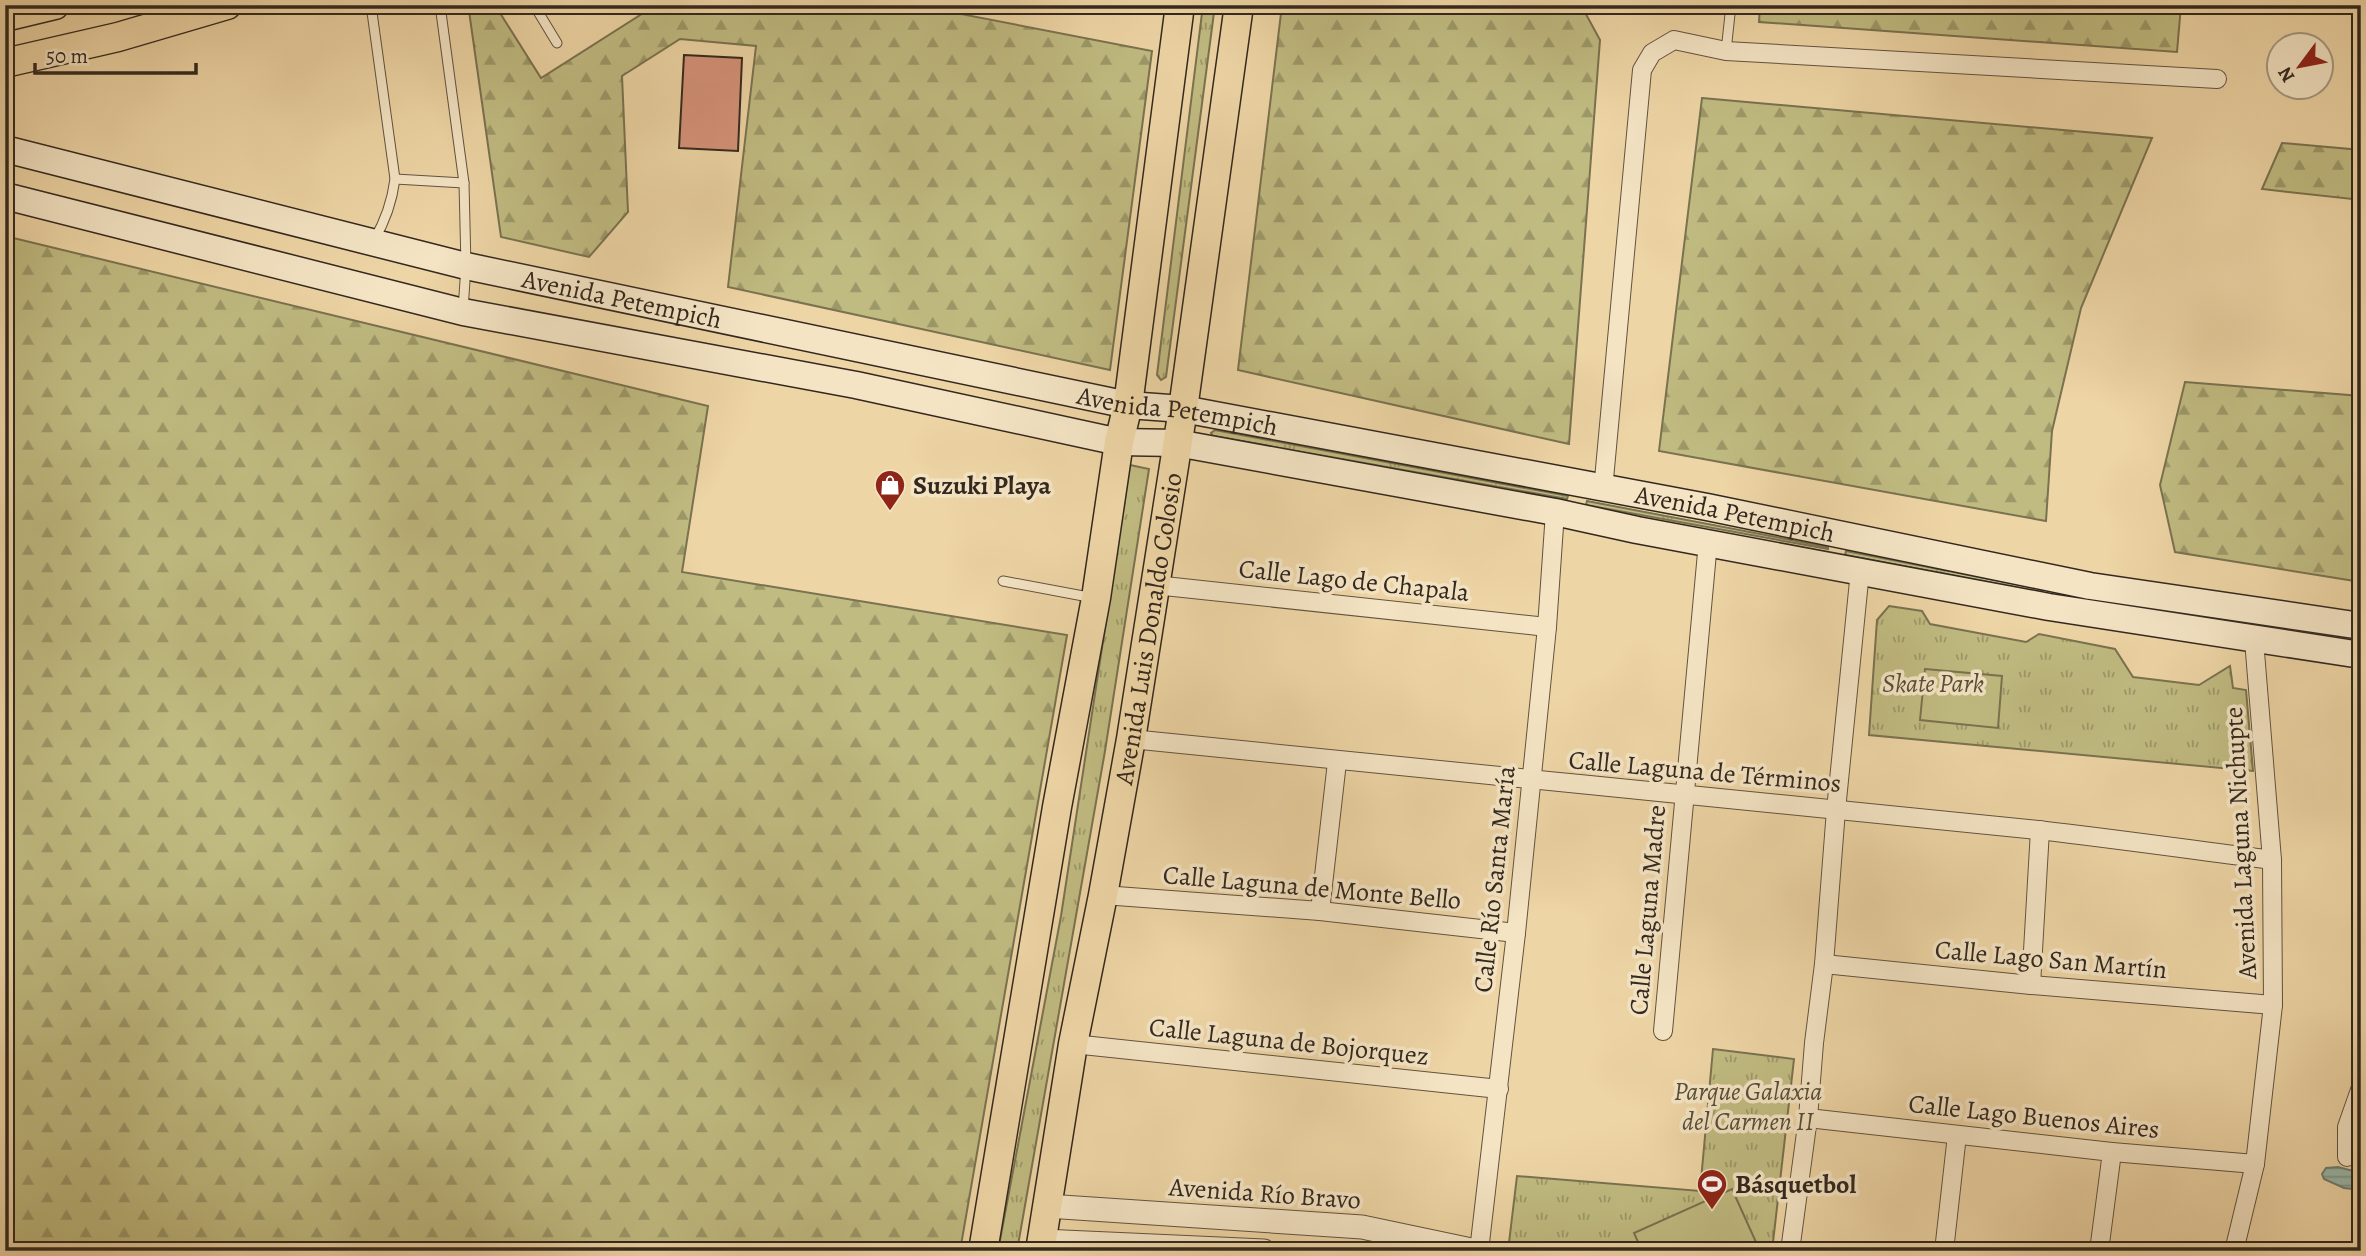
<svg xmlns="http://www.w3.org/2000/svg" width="2366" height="1256" font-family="Alegreya,serif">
  <defs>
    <pattern id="grass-tufts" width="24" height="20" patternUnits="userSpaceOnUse" patternTransform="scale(1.75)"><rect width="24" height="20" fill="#c0bb81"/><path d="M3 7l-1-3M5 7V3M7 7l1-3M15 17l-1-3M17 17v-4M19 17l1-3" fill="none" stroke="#9d9869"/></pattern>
    <pattern id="forest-firs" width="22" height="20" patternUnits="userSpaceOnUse" patternTransform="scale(1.75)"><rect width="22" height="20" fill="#c0bb81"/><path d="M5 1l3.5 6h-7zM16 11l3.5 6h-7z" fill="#9d9869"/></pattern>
    <pattern id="water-rules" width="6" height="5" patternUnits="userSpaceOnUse" patternTransform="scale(1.75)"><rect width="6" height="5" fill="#99b8aa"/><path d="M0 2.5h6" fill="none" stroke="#7d968a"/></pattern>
  </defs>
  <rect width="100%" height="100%" fill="#eed5a5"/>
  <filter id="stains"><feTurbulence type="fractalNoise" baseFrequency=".00286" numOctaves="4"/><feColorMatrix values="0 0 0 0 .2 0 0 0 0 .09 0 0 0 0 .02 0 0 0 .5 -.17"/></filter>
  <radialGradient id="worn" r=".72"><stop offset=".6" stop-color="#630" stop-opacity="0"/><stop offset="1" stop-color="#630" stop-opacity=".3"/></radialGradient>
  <!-- grass -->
  <g fill="url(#grass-tufts)" stroke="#7a7250" stroke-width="2">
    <path d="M1203 5H1215L1166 377 1161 380 1157 375Z"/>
    <path d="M1215 430 1568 496 1567 499 1213 436 1211 433Z"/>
    <path d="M1130 465 1149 469 1105 751 1017 1251H998L1061 916Z"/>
    <path d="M1587 501 1828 547V549L1586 505Z"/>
    <path d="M1846 551 2042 589 2041 592 1845 555Z"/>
    <path d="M2059 593 2361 638V642L2059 597Z"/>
    <path d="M1889 606 1922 611 1930 624 2026 642 2039 634 2115 649 2133 677 2199 685 2230 666 2233 688 2246 690 2253 771 1869 735 1877 620Z"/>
    <path d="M1713 1049 1794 1059 1772 1251H1508L1517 1176 1700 1191Z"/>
  </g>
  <!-- forest -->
  <g fill="url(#forest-firs)" stroke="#7a7250" stroke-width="2">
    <path d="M482 5H495L541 78 656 5H940V10L1152 51 1110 370 728 287 756 46 680 39 622 76 628 212 589 257 501 237 469 11Z"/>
    <path d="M1282 5H1581L1600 40 1569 444 1238 370Z"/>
    <path d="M1760 5H2181L2177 52 1759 22Z"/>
    <path d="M1702 98 2152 138 2081 308 2052 431 2046 521 1659 451Z"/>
    <path d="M2282 143 2361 150V200L2262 189Z"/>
    <path d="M5 236 708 406 682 572 1067 635 960 1251H5Z"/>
    <path d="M2185 382 2361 396V582L2175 552 2160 485Z"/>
  </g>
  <!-- garden -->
  <g fill="#c0bb81" stroke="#7a7250" stroke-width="2">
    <path d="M1925 669 2002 676 1998 728 1920 720Z"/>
    <path d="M1732 1189 1760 1251H1642L1634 1233Z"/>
  </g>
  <!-- water -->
  <path fill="url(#water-rules)" stroke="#707e72" stroke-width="2" d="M2338 1167 2361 1173V1190L2344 1188 2324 1179 2322 1174 2326 1168Z"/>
  <!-- building -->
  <path fill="#d59278" stroke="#33281f" stroke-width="2" d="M684 55 742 58 738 151 679 148Z"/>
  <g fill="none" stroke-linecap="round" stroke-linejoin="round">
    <!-- service casing -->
    <g stroke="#625340" stroke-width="11">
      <g id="service">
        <path d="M371 5 395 179C392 202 386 220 374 240"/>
        <path d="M440 5 464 183 466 266 463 310"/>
        <path d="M534 5 557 43"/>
        <path d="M1726 51 1731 5"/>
        <path d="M395 179 464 183"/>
        <path d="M1003 581 1094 598"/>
      </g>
    </g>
    <!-- minor casing -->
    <g stroke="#625340" stroke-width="20">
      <g id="minor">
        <path d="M1603 490 1642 70 1652 53 1674 40 1726 51 2217 79"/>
        <path d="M1155 585 1547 627"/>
        <path d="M1131 739C1433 772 1736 797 2038 830 2116 839 2194 850 2272 860"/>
        <path d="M1103 895 1320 911 1516 933"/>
        <path d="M1320 911 1337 762"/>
        <path d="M1824 964 2031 985 2273 1005"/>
        <path d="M2031 985 2040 830"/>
        <path d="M1663 1031 1708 542"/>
        <path d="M1073 1044 1499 1089"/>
        <path d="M1808 1118 2112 1152 2255 1164"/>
        <path d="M2347 1157V1127L2361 1087"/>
        <path d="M1479 1251 1516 933 1547 627 1555 512"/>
        <path d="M1790 1251 1808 1118 1814 1043 1824 964 1836 810 1860 571"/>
        <path d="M1944 1251 1957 1135"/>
        <path d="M2099 1251 2112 1152"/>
        <path d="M2234 1251 2255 1164 2273 1005 2272 860 2254 640"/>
      </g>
    </g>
    <!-- tertiary casing -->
    <g stroke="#625340" stroke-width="25">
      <g id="tertiary">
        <path d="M1047 1206 1362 1227 1476 1251"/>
        <path d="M1042 1241 1264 1251"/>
      </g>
    </g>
    <!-- secondary casing -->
    <g stroke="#33281f" stroke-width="29">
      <g id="secondary">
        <path id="s1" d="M5 149 466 266 1128 405 1183 409 1707 507 2090 586 2361 626"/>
        <path d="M5 196 463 312 856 385 1119 442 1177 443 1555 512 1637 530 2049 607 2361 655"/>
      </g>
    </g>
    <!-- primary casing -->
    <g stroke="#33281f" stroke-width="31">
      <g id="primary">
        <path d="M5 17 55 5"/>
        <path d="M5 63 118 37 227 5"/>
        <path d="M983 1251 1057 807 1096 598 1119 442 1128 405 1180 5"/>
        <path id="s2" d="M1040 1251 1073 1044 1103 895 1131 739 1183 409 1239 5"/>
      </g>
    </g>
    <!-- service -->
    <use href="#service" stroke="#f4e4c4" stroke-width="9"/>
    <!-- minor -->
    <use href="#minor" stroke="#f4e4c4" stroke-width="18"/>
    <!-- tertiary -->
    <use href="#tertiary" stroke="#f4e4c4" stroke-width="23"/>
    <!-- secondary -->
    <use href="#secondary" stroke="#f4e4c4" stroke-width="26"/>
    <!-- primary -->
    <use href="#primary" stroke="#eed5a5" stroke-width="28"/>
  </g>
  <!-- icons -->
  <defs>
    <g id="shop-pin" transform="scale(1.575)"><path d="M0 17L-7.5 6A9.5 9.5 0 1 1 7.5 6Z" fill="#8f2418" stroke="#f4e4c4"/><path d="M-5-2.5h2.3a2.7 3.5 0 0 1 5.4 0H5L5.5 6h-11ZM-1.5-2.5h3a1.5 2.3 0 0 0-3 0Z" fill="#fff"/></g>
    <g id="stadium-pin" transform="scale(1.575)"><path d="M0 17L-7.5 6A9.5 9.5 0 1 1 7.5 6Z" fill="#8f2418" stroke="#f4e4c4"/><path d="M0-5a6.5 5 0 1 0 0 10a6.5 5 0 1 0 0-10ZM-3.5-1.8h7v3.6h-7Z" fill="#fff"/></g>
  </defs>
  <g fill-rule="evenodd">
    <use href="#shop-pin" x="890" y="485"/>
    <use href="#stadium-pin" x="1712" y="1184"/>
  </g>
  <g text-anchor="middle" stroke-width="7" stroke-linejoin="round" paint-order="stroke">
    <!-- street labels -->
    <g font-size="26" fill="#33281f" stroke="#f4e4c4">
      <text dy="9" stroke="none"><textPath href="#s1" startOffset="635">Avenida Petempich</textPath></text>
      <text dy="9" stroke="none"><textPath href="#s1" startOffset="1202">Avenida Petempich</textPath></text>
      <text dy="9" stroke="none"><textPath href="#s1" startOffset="1769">Avenida Petempich</textPath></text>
      <text transform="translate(1354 580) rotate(6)" y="9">Calle Lago de Chapala</text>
      <text dy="9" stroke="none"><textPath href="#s2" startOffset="632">Avenida Luis Donaldo Colosio</textPath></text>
      <text transform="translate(1705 771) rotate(5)" y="9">Calle Laguna de Términos</text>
      <text transform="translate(2240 843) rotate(-93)" y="9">Avenida Laguna Nichupte</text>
      <text transform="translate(1494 879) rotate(-84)" y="9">Calle Río Santa María</text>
      <text transform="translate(1312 887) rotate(5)" y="9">Calle Laguna de Monte Bello</text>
      <text transform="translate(1647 910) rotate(-85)" y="9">Calle Laguna Madre</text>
      <text transform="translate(2051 959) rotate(5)" y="9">Calle Lago San Martín</text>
      <text transform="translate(1289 1041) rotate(6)" y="9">Calle Laguna de Bojorquez</text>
      <text transform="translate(2034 1116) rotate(6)" y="9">Calle Lago Buenos Aires</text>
      <text transform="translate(1265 1193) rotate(4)" y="9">Avenida Río Bravo</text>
    </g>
    <!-- poi labels -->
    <g font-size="26" font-weight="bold" fill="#33281f" stroke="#f4e4c4" text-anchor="start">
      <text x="913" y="494">Suzuki Playa</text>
      <text x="1735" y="1193">Básquetbol</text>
    </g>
    <!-- park labels -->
    <g font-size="26" font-style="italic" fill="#564d38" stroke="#f4e4c4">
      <text x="1933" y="692">Skate Park</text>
      <text x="1748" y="1100">Parque Galaxia<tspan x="1748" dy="30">del Carmen II</tspan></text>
    </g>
  </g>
  <!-- margin -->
  <rect width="2366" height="1256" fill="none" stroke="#eed5a5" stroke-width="28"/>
  <rect x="7" y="7" width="2352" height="1242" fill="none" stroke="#33281f" stroke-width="3.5"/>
  <rect x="14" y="14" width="2338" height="1228" fill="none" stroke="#33281f" stroke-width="2"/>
  <!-- north arrow -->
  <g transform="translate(2300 66) rotate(238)"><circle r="33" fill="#f4e4c4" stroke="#a79982" stroke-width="2"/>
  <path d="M0-5L12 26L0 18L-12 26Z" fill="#8f2418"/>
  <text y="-10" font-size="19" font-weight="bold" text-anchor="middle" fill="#33281f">N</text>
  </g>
  <!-- scale -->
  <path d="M35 63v10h161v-10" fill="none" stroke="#33281f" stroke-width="3.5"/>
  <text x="46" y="63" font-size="21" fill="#33281f" stroke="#f4e4c4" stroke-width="5" paint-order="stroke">50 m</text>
  <rect width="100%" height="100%" filter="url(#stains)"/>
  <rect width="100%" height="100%" fill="url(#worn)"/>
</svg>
